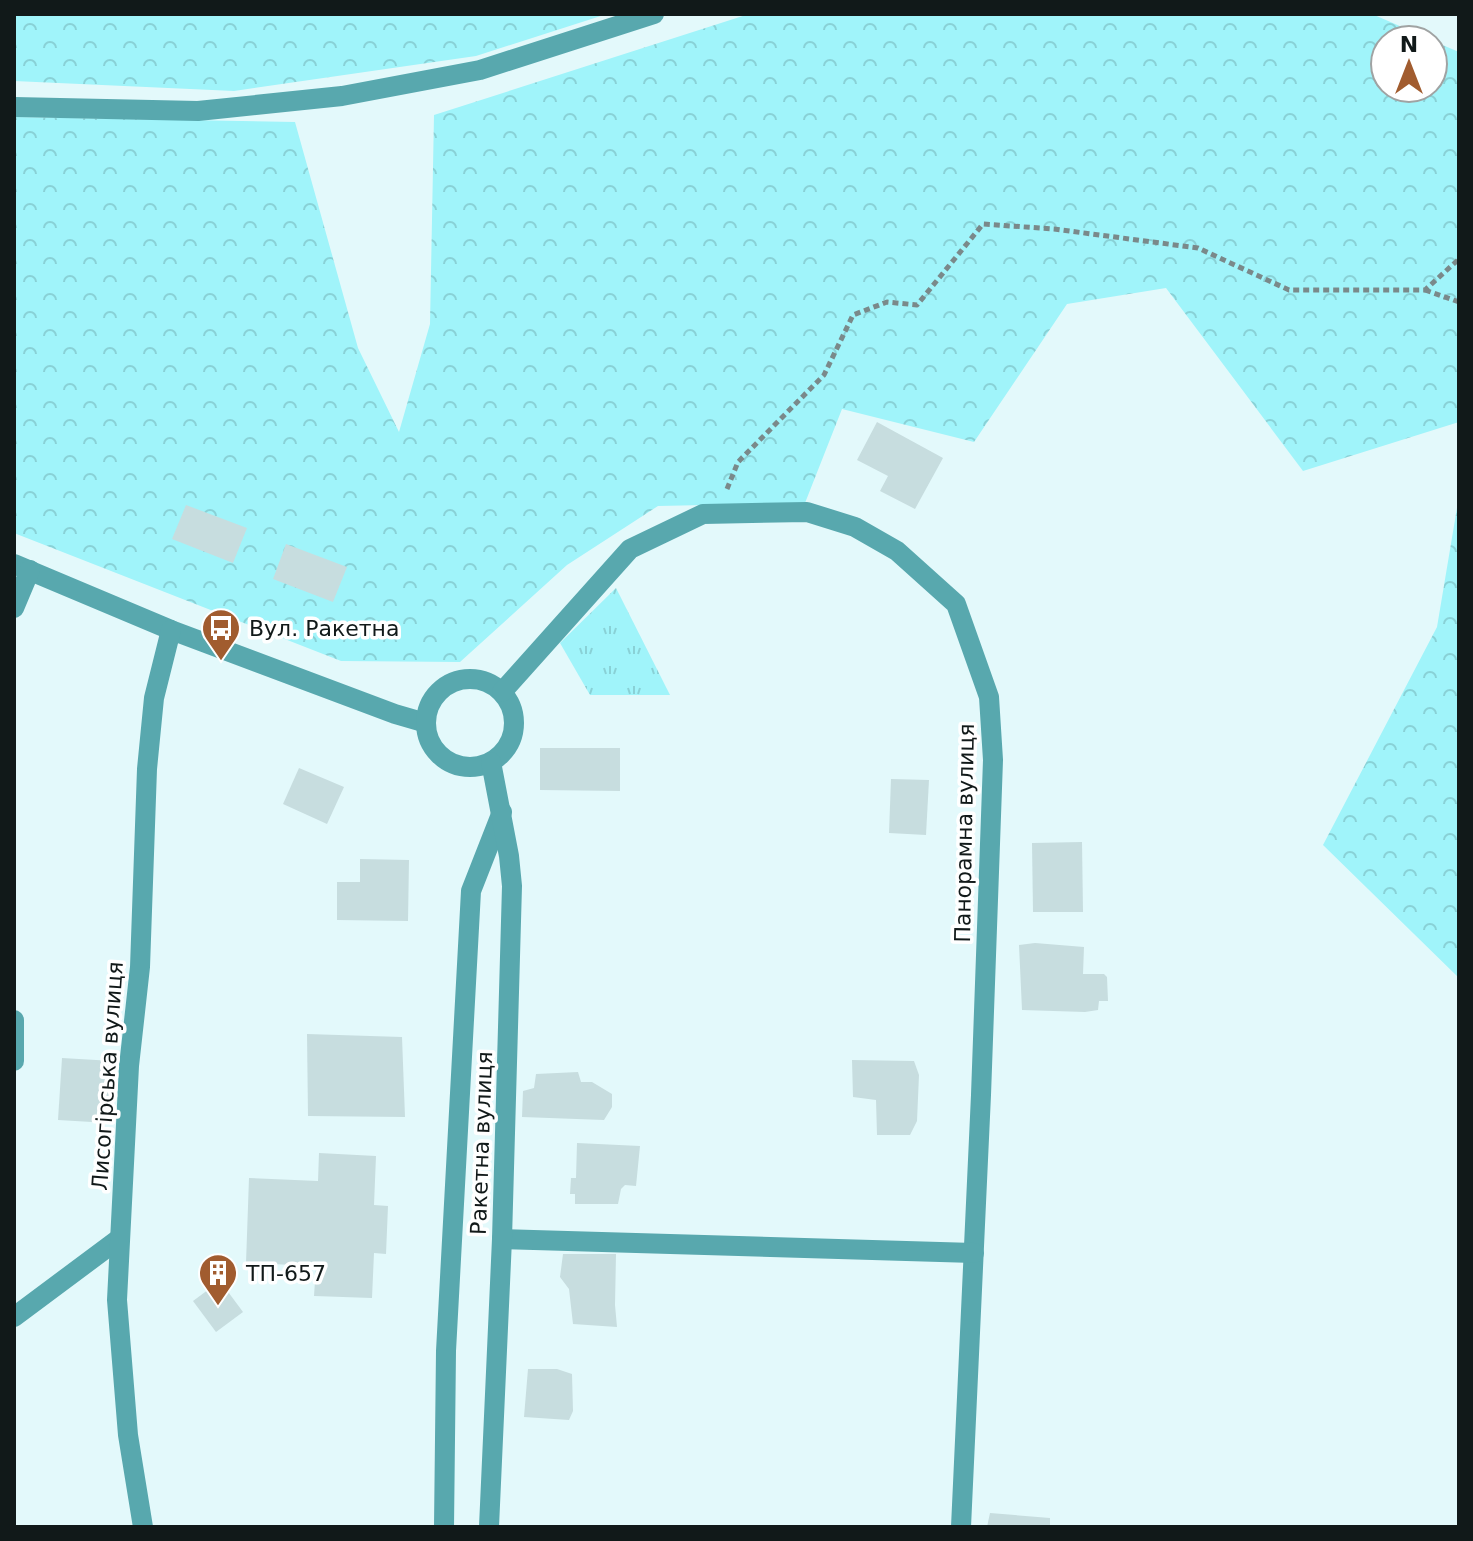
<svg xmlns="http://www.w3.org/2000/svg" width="1473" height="1541" font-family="'DejaVu Sans',sans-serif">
  <defs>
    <pattern id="forest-crowns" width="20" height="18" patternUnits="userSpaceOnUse" patternTransform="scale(2)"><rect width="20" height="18" fill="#a0f4fa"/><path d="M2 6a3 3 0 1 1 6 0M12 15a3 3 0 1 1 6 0" fill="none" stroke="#89d1d6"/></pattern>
    <pattern id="park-tufts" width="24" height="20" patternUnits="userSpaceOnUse" patternTransform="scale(2)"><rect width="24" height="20" fill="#a0f4fa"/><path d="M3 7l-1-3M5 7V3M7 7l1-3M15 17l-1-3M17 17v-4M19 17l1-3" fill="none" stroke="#89d1d6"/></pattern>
  </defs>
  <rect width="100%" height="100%" fill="#e3f9fb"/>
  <!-- forest -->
  <g fill="url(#forest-crowns)">
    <path d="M14 14H607L476 56 234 91 14 81Z"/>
    <path d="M749 14H1372L1432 40H1385V88H1433V41L1459 52V422L1303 471 1166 288 1067 304 974 442 842 409 805 503 658 506 567 565 460 662 341 661 14 533V117L295 122 358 348 399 432 430 324 434 115Z"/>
    <path d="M1459 496V978L1323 845 1437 627Z"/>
  </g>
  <!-- park -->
  <path fill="url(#park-tufts)" d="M616 588 670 695H590L560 643Z"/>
  <!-- building -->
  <g fill="#c7dddf">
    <path d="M877 422 943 458 915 509 880 491 888 476 857 460Z"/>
    <path d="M186 505 247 528 233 563 172 539Z"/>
    <path d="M286 544 347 567 333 602 273 579Z"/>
    <path d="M540 748H620V791L540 790Z"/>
    <path d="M299 768 344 787 327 824 283 804Z"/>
    <path d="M891 779 929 780 926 835 889 833Z"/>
    <path d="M1082 842 1083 912H1033L1032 843Z"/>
    <path d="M360 859 409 860 408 921 337 920V882H360Z"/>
    <path d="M1035 943 1084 947 1083 974H1104L1107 977 1108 1001H1099L1098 1010 1085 1012 1022 1010 1019 945Z"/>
    <path d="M307 1034 402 1037 405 1117 308 1116Z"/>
    <path d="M62 1058 113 1061 109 1123 58 1120Z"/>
    <path d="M852 1060 914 1061 919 1075 917 1121 910 1135H877L876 1100 853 1097Z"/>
    <path d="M578 1072 581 1082H592L612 1094V1107L604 1120 522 1117 523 1091 534 1088 536 1074Z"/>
    <path d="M577 1143 640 1146 636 1186 625 1185 621 1189 618 1204H575V1194H570L571 1178H576Z"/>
    <path d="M319 1153 376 1156 374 1205 388 1206 386 1254 374 1253 372 1298 314 1296 316 1266 246 1263 249 1178 318 1181Z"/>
    <path d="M563 1254H616L615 1305 617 1327 573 1324 569 1289 560 1277Z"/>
    <path d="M220 1281 243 1312 216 1332 193 1301Z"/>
    <path d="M528 1369H557L572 1374 573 1411 569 1420 524 1417Z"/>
    <path d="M990 1513 1050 1518V1527H987Z"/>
  </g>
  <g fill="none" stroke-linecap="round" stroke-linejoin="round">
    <!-- path -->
    <g stroke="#7a898a" stroke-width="5" stroke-dasharray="6 4" stroke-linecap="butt">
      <path d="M1425 290 1459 302"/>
      <path d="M727 489 738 462 824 375 853 315 887 302 917 305 983 224 1054 229 1198 248 1289 290H1425L1459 259"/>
    </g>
    <!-- minor -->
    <g stroke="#58a8ae" stroke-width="20">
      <path d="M14 107 198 111 342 96 480 70 654 14"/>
      <path d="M14 564 171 630 395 714 426 723"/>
      <path d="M14 608 30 570"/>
      <circle cx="470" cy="723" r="44"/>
      <path d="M502 692 630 549 703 514 807 512 855 527 897 551 956 604 989 697 993 760 981 1095 961 1527"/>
      <path d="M14 1020V1061"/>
      <path d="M502 1239 974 1253"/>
      <path d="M14 1317 120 1238"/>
      <path d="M143 1527 128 1435 117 1300 129 1066 140 967 147 769 154 698 171 630"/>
      <path d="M444 1527 446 1351 471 891 502 812"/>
      <path d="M489 1527 502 1239 512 886 509 856 491 762"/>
    </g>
  </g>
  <!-- icons -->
  <defs>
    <g id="bus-pin" transform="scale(2)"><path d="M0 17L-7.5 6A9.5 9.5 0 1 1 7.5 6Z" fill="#a15c2f" stroke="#fff"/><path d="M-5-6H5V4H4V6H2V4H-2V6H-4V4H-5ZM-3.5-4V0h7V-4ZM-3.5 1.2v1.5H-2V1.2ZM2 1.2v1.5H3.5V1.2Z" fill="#fff"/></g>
    <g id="building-pin" transform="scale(2)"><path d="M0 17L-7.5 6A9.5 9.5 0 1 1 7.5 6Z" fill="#a15c2f" stroke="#fff"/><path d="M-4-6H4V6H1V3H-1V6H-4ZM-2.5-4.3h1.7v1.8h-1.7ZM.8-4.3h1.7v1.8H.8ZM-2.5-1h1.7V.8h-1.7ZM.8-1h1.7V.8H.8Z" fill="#fff"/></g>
  </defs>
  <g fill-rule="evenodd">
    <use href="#bus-pin" x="221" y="628"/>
    <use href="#building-pin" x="218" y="1273"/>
  </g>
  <g text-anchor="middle" stroke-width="7" stroke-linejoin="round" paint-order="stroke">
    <!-- poi labels -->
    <g font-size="22" fill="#111919" stroke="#fff" text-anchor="start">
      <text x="249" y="636">Вул. Ракетна</text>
      <text x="246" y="1281">ТП-657</text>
    </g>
    <!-- street labels -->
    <g font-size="22" fill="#111919" stroke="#fff">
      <text transform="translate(964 833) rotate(-89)" y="8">Панорамна вулиця</text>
      <text transform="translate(107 1076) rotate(-86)" y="8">Лисогірська вулиця</text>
      <text transform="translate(481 1143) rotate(-88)" y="8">Ракетна вулиця</text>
    </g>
  </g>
  <!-- border -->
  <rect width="1473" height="1541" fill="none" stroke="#111919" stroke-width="32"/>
  <!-- north arrow -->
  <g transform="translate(1409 64)"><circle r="38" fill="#ffffff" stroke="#a0a3a3" stroke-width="2"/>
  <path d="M0-6L14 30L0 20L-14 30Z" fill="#a15c2f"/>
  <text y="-12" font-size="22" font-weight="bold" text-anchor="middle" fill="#111919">N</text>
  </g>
</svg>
